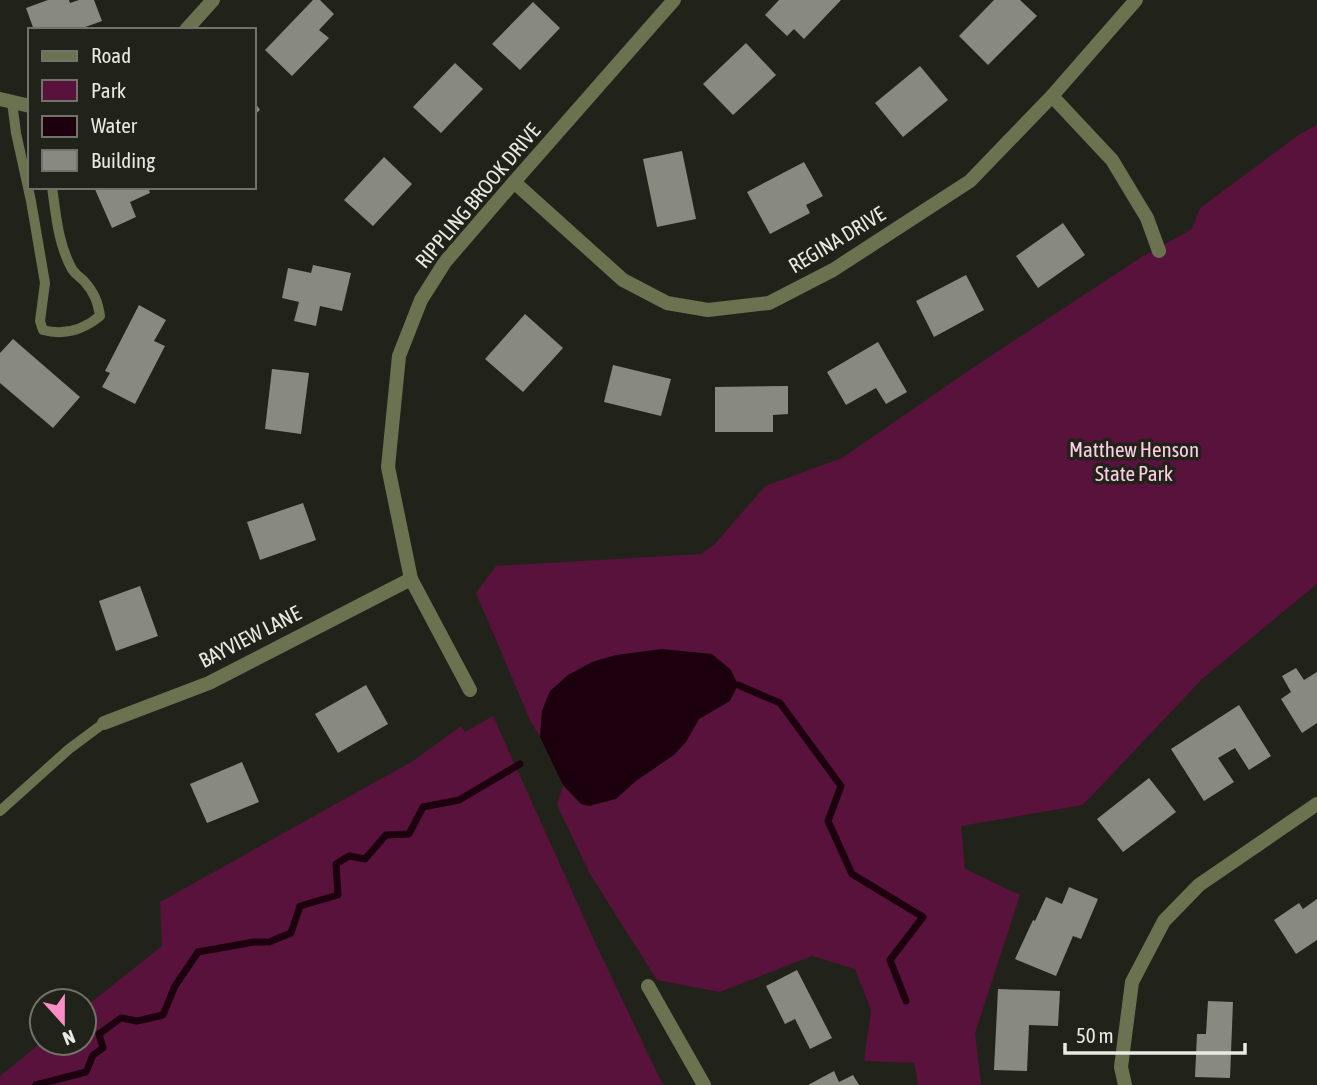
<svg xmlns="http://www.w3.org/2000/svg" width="1317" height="1085" font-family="'Asap Condensed',sans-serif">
  <rect width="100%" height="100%" fill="#21231a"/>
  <!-- green -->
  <g fill="#58123b">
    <path d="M1317 125V584L1202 679 1083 805 961 826 965 869 1020 895 975 1033 981 1085H918L914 1063 864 1061 871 1010 855 969 812 956 720 992 657 980 590 874 557 805 563 785 581 804 542 713 540 737 530 720 476 593 496 566 701 554 714 545 765 486 842 458 974 367 1140 258 1192 229 1200 208 1300 134Z"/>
    <path d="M493 716 599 951 663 1085H0V1076L42 1042 84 1043V1008L162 946 160 902 413 761 461 726 465 732Z"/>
  </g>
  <!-- water -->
  <path fill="#1d000e" d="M662 649 712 654 731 670 738 685 730 701 699 719 686 742 674 755 636 781 616 799 589 806 581 804 563 785 540 737 542 711 550 691 568 675 592 662 616 655Z"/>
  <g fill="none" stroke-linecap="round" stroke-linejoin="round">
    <!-- stream -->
    <g stroke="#1d000e" stroke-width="7">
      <path d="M738 685 780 703 841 786 828 821 852 874 923 917 890 960 906 1001"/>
      <path d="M36 1085 86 1072 93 1055 103 1048 99 1034 121 1018 137 1021 163 1015 175 986 198 952 254 942H269L291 933 300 906 338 895 336 864 349 856 365 859 386 835 409 834 423 807 459 800 520 764"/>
    </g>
  </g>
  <!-- building -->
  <g fill="#888a7f">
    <path d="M48 0H69L70 3 79 0H94L102 21 77 30H34L26 8Z"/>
    <path d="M313 0H320L334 14 319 30 329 38 292 76 265 50Z"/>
    <path d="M779 0H841L804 39 794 29 787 36 765 15Z"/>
    <path d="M994 0H1020L1037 16 988 65 959 36Z"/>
    <path d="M533 2 560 28 520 70 492 44Z"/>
    <path d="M746 43 776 75 733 115 703 84Z"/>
    <path d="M455 63 483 89 441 133 413 107Z"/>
    <path d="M920 66 948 100 903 137 875 103Z"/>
    <path d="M254 101 260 110 254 115Z"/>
    <path d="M682 151 696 219 657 227 643 159Z"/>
    <path d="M384 157 412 184 373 226 344 200Z"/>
    <path d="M804 162 823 196 806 205 810 213 770 234 747 192Z"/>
    <path d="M94 187H148L150 193 130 202 136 217 112 228Z"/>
    <path d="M1063 223 1085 255 1038 288 1016 256Z"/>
    <path d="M313 265 351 273 342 311 320 306 316 326 294 321 299 302 282 298 288 268 311 273Z"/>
    <path d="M966 275 984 310 934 337 916 301Z"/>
    <path d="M139 305 166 320 154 341 165 346 135 404 102 387 110 373 105 371Z"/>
    <path d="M525 314 563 348 523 392 485 359Z"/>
    <path d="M13 339 80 397 53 428 0 383V353Z"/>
    <path d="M878 342 907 392 886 404 876 388 846 405 827 372Z"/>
    <path d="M613 365 671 379 661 416 604 402Z"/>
    <path d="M272 369 309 373 301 434 265 429Z"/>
    <path d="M788 386V414L773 415V432H715V387Z"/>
    <path d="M303 503 316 540 260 560 247 522Z"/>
    <path d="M140 586 158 636 116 651 99 601Z"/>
    <path d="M1296 668 1304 680 1317 672V723L1302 733 1281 699 1291 692 1282 676Z"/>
    <path d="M366 685 388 724 338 753 315 714Z"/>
    <path d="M1239 705 1271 756 1249 770 1235 748 1218 758 1234 782 1204 801 1171 749Z"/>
    <path d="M242 762 259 802 207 823 190 784Z"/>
    <path d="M1149 778 1176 812 1123 852 1097 819Z"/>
    <path d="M1069 887 1098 899 1081 939 1073 936 1056 976 1015 959 1033 920 1035 921 1046 897 1062 904Z"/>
    <path d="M1317 899V940L1296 954 1274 920 1299 903 1303 909Z"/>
    <path d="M797 970 832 1038 810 1049 795 1019 785 1024 766 986Z"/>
    <path d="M998 989 1060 991 1058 1026 1029 1025 1027 1071 994 1070Z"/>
    <path d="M1208 1001 1233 1002 1230 1078 1195 1077 1197 1034H1206Z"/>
    <path d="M834 1071 839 1082 853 1075 859 1085H808Z"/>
  </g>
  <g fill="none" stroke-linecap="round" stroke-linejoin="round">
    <!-- service -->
    <g stroke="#6b724f" stroke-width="10">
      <path d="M12 102 16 133 31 201 45 283 40 321 43 330C65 336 83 330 100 316 98 302 94 292 84 281 80 277 75 274 72 269 58 244 56 215 52 187"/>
      <path d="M0 811 69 749 104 723"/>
    </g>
    <!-- minor -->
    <g stroke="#6b724f" stroke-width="14">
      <path d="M1052 96 1112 160 1147 218 1159 251"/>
      <path d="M514 182 623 280 667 303 708 310 769 303 833 270 970 181 1052 96 1136 0"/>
      <path d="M470 690 411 579 388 467 399 356 421 300 445 262 514 182 674 0"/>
      <path d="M104 723 209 683 411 579"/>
      <path d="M648 986 704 1085"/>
      <path d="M1125 1085 1121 1067 1132 982 1164 921 1199 885 1317 804"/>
    </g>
    <!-- tertiary -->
    <g stroke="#6b724f" stroke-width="14">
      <path d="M186 30 213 0"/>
      <path d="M0 99 30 106"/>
    </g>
  </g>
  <g text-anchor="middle" stroke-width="7" stroke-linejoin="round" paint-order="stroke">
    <!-- street labels -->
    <g font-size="21" fill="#e8eae3" stroke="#21231a">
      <text transform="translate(478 196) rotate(-50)" y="7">RIPPLING BROOK DRIVE</text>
      <text transform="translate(837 240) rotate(-31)" y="7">REGINA DRIVE</text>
      <text transform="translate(250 637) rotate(-27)" y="7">BAYVIEW LANE</text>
    </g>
    <!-- park labels -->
    <g font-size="21" fill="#fecfe4" stroke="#21231a">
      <text x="1134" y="457">Matthew Henson<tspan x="1134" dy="24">State Park</tspan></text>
    </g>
  </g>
  <!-- legend -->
  <rect x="28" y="28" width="228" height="161" fill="#21231a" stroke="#71736a" stroke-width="2"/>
  <rect x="42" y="51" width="35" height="10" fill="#6b724f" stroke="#71736a" stroke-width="2"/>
  <text x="91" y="63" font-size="21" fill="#e8eae3">Road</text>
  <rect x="42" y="80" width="35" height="21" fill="#58123b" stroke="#71736a" stroke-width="2"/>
  <text x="91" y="98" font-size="21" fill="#e8eae3">Park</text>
  <rect x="42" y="116" width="35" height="21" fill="#1d000e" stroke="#71736a" stroke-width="2"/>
  <text x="91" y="133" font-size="21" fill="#e8eae3">Water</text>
  <rect x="42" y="150" width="35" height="21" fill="#888a7f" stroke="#71736a" stroke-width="2"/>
  <text x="91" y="168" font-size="21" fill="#e8eae3">Building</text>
  <!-- north arrow -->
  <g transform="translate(63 1022) rotate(159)"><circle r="33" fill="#21231a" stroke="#71736a" stroke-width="2"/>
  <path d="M0-5L12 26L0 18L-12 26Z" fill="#fb8fc5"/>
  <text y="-10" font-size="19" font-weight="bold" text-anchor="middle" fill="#e8eae3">N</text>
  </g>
  <!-- scale -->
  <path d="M1065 1043v10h180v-10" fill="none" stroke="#e8eae3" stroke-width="3.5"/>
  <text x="1076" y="1043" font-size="21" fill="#e8eae3" stroke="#21231a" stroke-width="5" paint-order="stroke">50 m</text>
</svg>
